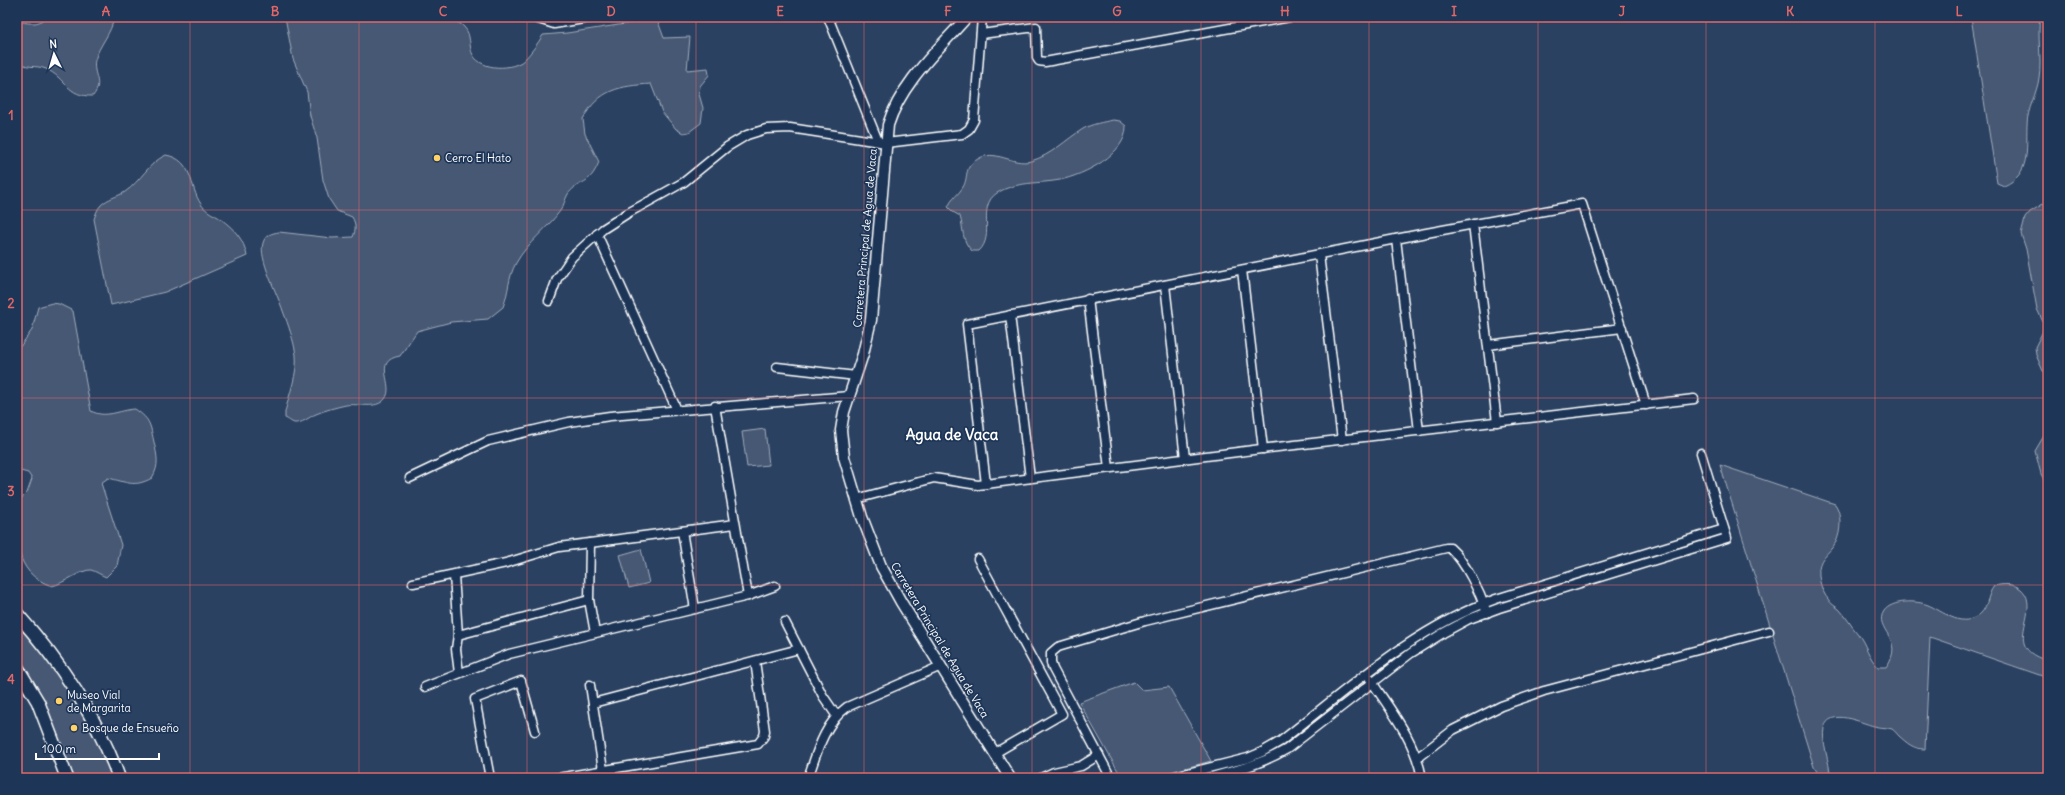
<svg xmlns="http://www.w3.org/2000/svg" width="2065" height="795" font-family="Delius,sans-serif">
  <rect width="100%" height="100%" fill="#2a4161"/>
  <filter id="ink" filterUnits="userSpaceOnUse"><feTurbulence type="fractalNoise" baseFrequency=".025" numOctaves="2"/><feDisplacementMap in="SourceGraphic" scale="8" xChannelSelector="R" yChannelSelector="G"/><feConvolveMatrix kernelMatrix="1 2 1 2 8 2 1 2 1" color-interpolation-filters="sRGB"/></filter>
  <g filter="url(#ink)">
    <!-- green -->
    <g fill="#465975" stroke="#a2acba">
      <path d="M46 17H114C112 33 99 45 95 60 92 75 104 82 93 96 67 97 66 78 46 69 34 64 27 70 17 60V21C27 23 39 26 46 17Z"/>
      <path d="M285 17H441C448 20 458 20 464 27 472 35 468 46 473 55 482 71 513 70 524 60 531 53 538 43 543 35L567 33 657 19 664 38 690 37 687 70 708 68 709 75 700 86 699 94 703 108 701 123 689 132 683 133 676 129 662 112 651 84C620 86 599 89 583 119L585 134 599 162C589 187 580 179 568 194 565 199 564 206 560 211 547 229 527 243 516 263 508 277 509 292 503 307L488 319 451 322 417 331 400 356C371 361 396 385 385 399 376 410 358 403 346 405 337 407 325 410 316 414 309 417 302 424 294 423 291 422 288 419 285 418V412C289 395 298 373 296 355 294 341 288 324 283 311 278 295 258 258 263 243 265 235 272 233 279 232L332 238 353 237C356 229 356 224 352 217L337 211 329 199 323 180 317 138 310 116 307 92 293 59Z"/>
      <path d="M1971 17H2040C2037 37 2042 58 2039 78 2037 94 2027 109 2027 125 2026 150 2031 174 2004 186L1997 183Z"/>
      <path d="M1113 120 1120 121 1126 126C1127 154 1084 175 1060 180 1039 184 1016 181 997 193 976 207 996 235 979 251H972C961 240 964 230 960 216L953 212 948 207C952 198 958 195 963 187 969 177 963 167 978 159 995 148 1012 166 1031 161 1052 155 1065 140 1083 129 1091 124 1104 122 1113 120Z"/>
      <path d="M166 155C194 160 189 187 201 204 206 212 214 214 221 219 234 229 244 239 247 256L165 292 111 305 94 219C96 214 97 209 101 205 108 198 117 197 125 192 141 181 148 163 166 155Z"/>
      <path d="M2048 201V374L2043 371 2036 355 2035 347 2043 331 2044 324 2037 309 2026 249 2021 234 2025 218 2030 212Z"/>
      <path d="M52 303 59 304 73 311 91 411C106 419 119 410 135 409 151 420 150 425 154 442 157 456 160 465 152 478 134 488 127 482 108 478L101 483 121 545 117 566 106 577C101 575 95 571 91 570 82 569 63 584 52 586 12 573 17 537 17 503L27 493 32 479 28 473 17 470V351L32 330 38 307Z"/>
      <path d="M765 429 769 465 747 467 742 432Z"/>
      <path d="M2048 429V487L2041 474 2035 451Z"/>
      <path d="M1720 465 1835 504C1842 513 1841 532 1836 542 1829 555 1817 557 1819 576 1820 584 1823 593 1828 599 1831 604 1835 606 1839 609 1846 616 1851 626 1858 634 1866 644 1868 657 1878 667H1886C1907 639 1872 629 1884 611 1892 600 1916 600 1928 605 1943 611 1959 627 1976 617 1989 610 1986 596 1994 586 2003 584 2013 583 2021 589 2037 603 2020 626 2024 643 2027 654 2039 658 2048 661V678L1930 637 1925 749C1913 749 1907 743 1899 736 1897 734 1894 730 1892 729 1887 727 1879 728 1874 726 1861 723 1830 707 1824 728 1821 743 1830 761 1830 776L1821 778 1814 767Z"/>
      <path d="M641 549 649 583 629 588 620 555Z"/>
      <path d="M17 620C58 668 88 722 115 778H73L60 741 40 693 17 656Z"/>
      <path d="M1134 682 1142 690 1169 687 1211 761 1148 778H1122L1079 702Z"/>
    </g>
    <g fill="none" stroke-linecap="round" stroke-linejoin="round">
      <!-- minor casing -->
      <g stroke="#fff" stroke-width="11">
        <g id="minor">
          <path d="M532 17 554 24 595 17"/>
          <path d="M828 17 878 141"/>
          <path d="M981 34 1036 27 1037 58 1039 61 1045 62 1290 17"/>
          <path d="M1473 224 1497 422"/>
          <path d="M597 234 677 410"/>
          <path d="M1396 239 1419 431"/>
          <path d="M1319 255 1342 440"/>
          <path d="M1242 270 1263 449"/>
          <path d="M1165 285 1185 458"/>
          <path d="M1088 299 1109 468"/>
          <path d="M549 301 557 279 572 257 603 229 628 213 684 182 727 147 747 135 766 129 790 128 886 143 962 134 969 129 974 120 982 17"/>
          <path d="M1010 315 1030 478"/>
          <path d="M1488 345 1622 328"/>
          <path d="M777 367 856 376"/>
          <path d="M715 406 748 596"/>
          <path d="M410 478 488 441 569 422 610 416 849 396"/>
          <path d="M986 484 967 324 1421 234 1582 204 1646 405"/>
          <path d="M856 499 934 478 978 485 986 484 1269 448 1694 399"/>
          <path d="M682 531 695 609"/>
          <path d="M590 543 589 600 595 633"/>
          <path d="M978 559 1062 714 995 753"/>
          <path d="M454 575 458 635 456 649 459 673"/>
          <path d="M413 583 506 563 559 547 735 524"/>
          <path d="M785 622 823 696 836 715"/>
          <path d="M458 635 589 600"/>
          <path d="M1370 679C1391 711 1415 740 1422 778"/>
          <path d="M590 685 603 770"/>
          <path d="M425 687 509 654 748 596 775 586"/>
          <path d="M593 703 799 649"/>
          <path d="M1417 758 1453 730 1501 706 1544 691 1769 631"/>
          <path d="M490 778 475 699 521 681 535 731"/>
          <path d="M558 778 758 744 764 736 765 731 755 661"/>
          <path d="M808 778C817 752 824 724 847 707L941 666"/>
          <path d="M1041 778 1054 772 1081 766 1099 755"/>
          <path d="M1111 778 1053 669 1051 663V653L1058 647 1145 621 1446 548H1450C1466 562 1480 593 1487 613"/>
          <path d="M1168 778 1248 758 1262 752 1281 741C1349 688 1414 628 1496 599L1724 529"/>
          <path d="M1207 778C1237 770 1260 765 1287 749L1411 653 1443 633 1469 619 1499 608 1727 538 1701 453"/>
        </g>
      </g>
      <!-- tertiary casing -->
      <g stroke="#fff" stroke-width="13">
        <path id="tertiary" d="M967 17C938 50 901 83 888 125L871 320 863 354 844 412 841 430 844 457 862 517 881 566 901 602 1010 778"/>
      </g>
      <!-- primary casing -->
      <g stroke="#fff" stroke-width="15">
        <g id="primary">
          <path d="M17 614C60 662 97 717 119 778"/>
          <path d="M17 667 38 702 67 778"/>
        </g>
      </g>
      <!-- minor -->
      <use href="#minor" stroke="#1d3557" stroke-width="8"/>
      <!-- tertiary -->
      <use href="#tertiary" stroke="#1d3557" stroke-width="10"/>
      <!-- primary -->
      <use href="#primary" stroke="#1d3557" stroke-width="12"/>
    </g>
  </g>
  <!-- grid -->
  <path fill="none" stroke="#e26868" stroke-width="1" stroke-opacity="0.55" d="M190 17V778M359 17V778M527 17V778M696 17V778M864 17V778M1032 17V778M1201 17V778M1369 17V778M1538 17V778M1706 17V778M1875 17V778M17 210H2048M17 398H2048M17 585H2048"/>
  <!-- markers -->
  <g fill="#ffd166" stroke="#1d3557" stroke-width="1.5">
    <circle cx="437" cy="158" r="4"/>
    <circle cx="59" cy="701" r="4"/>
    <circle cx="74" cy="728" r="4"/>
  </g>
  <g text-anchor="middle" stroke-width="3.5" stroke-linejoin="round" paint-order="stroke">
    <!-- poi labels -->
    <g font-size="11" fill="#fff" stroke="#1d3557" text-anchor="start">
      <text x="445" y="162">Cerro El Hato</text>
      <text x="67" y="699">Museo Vial<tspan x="67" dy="13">de Margarita</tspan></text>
      <text x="82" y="732">Bosque de Ensueño</text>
    </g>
    <!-- street labels -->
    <g font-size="11" fill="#fff" stroke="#1d3557">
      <text transform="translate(865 238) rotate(-85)" y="4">Carretera Principal de Agua de Vaca</text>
      <text transform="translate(940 640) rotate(59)" y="4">Carretera Principal de Agua de Vaca</text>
    </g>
    <!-- district labels -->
    <g font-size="15" font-weight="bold" fill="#fff" stroke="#1d3557">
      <text x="952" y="440">Agua de Vaca</text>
    </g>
  </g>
  <!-- margin -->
  <rect width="2065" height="795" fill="none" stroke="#1d3557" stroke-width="44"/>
  <!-- north arrow -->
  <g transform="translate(54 54) rotate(355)" stroke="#1d3557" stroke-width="3" paint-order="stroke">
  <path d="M0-3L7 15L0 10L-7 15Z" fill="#ffffff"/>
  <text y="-6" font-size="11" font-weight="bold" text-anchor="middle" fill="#ffffff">N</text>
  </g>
  <!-- scale -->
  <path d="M36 753v6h123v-6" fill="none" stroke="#ffffff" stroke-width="2"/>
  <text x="42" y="753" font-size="12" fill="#ffffff" stroke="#1d3557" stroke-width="3" paint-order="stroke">100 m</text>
  <rect x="22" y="22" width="2021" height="751" fill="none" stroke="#e26868" stroke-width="1.5"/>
  <g font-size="13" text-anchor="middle" font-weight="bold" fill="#e26868">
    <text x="106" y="16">A</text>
    <text x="275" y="16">B</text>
    <text x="443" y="16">C</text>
    <text x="611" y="16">D</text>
    <text x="780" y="16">E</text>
    <text x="948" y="16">F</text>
    <text x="1117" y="16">G</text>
    <text x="1285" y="16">H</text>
    <text x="1454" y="16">I</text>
    <text x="1622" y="16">J</text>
    <text x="1790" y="16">K</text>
    <text x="1959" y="16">L</text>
    <text x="11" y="120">1</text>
    <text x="11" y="308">2</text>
    <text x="11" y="496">3</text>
    <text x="11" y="684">4</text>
  </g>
</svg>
